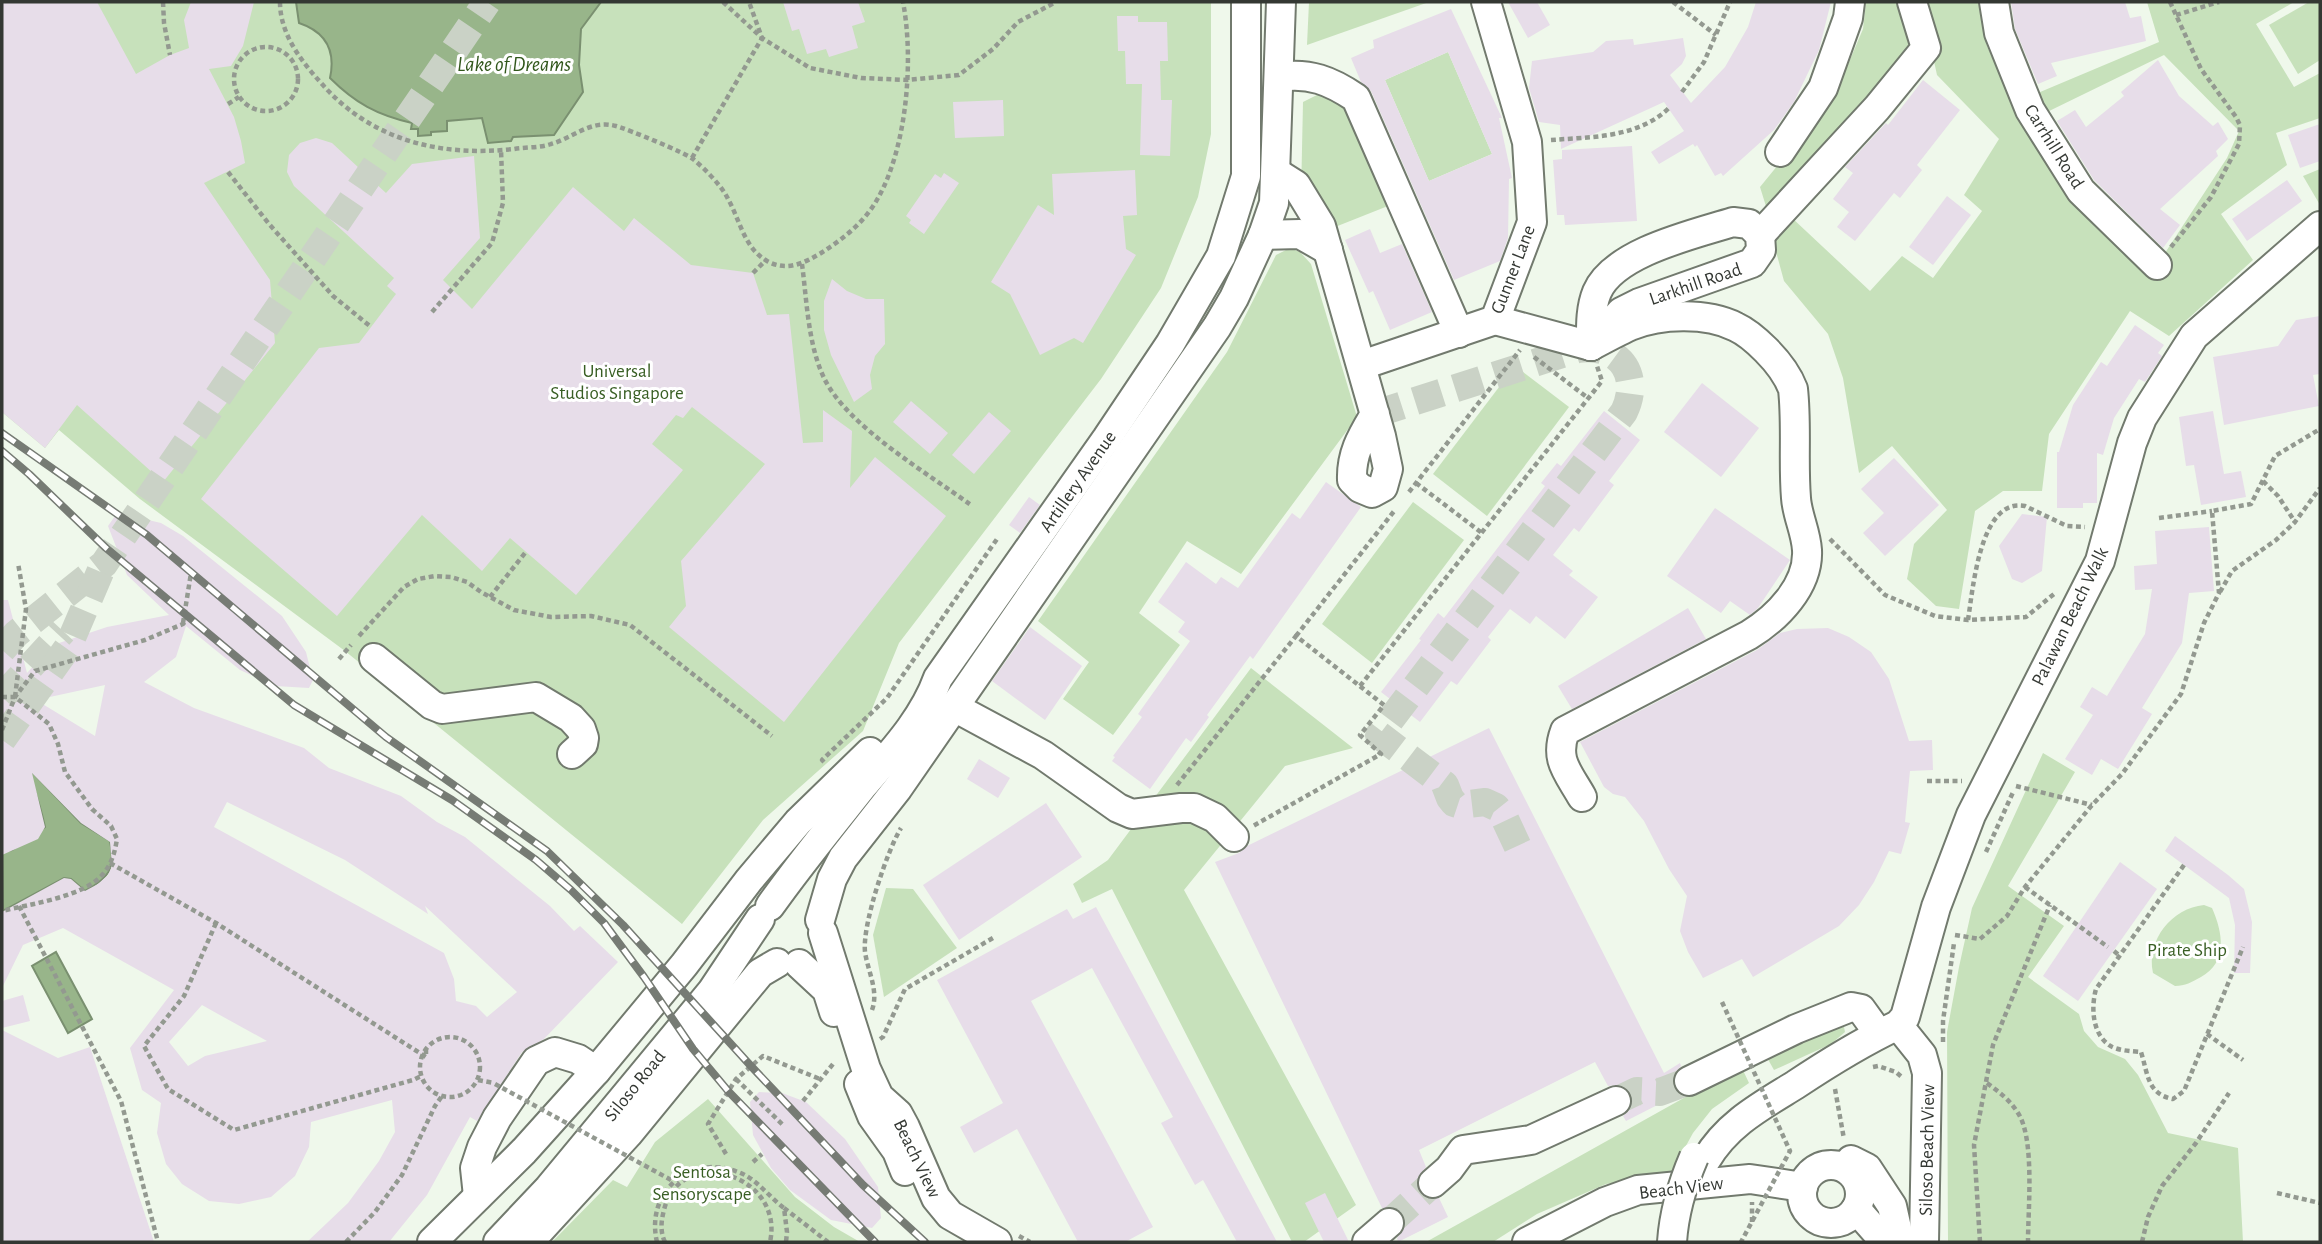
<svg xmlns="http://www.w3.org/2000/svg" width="2322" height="1244" font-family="'Alegreya Sans',sans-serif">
  <rect width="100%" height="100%" fill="#eff8eb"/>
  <!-- green -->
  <g fill="#c7e1bb">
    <path d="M2 2H1211V134L1198 197 1161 288 1101 379 899 643 863 731 763 820 682 924 345 651 140 499 59 430 45 448 2 412Z"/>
    <path d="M1309 2H1429L1307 45Z"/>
    <path d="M1866 2H1900L1915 45 1769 216 1760 187 1835 95 1863 29Z"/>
    <path d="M1921 2H1978L1987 46 2024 127 2076 204 2150 276 2227 158 2239 131 2164 55 2043 114 2033 95 2159 42 2147 2H2294L2256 24 2294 87 2320 73V118L2276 133 2287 165 2221 214 2253 260 2169 336 2130 311 2049 434 2042 491H2003L1975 511 1959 609 1936 606 1907 579 1914 544 1947 510 1892 446 1859 473 1843 378 1828 334 1784 281 1772 237 1791 217 1870 291 1902 256 1933 278 1982 211 1964 195 1999 139 1937 75Z"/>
    <path d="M2309 2H2320V60L2298 74 2269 25Z"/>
    <path d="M1448 52 1492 154 1429 181 1385 80Z"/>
    <path d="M1317 95 1335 97 1350 107 1393 204 1330 229 1301 196 1303 102Z"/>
    <path d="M2320 169V205L2303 176Z"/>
    <path d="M1290 248 1300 252 1311 264 1357 417 1241 574 1187 541 1139 613 1180 645 1113 735 1063 699 1089 662 1038 621 1227 352 1276 255Z"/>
    <path d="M1515 366 1569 407 1487 516 1433 474Z"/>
    <path d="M1413 502 1464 540 1372 663 1322 624Z"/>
    <path d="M1251 668 1353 748 1285 766 1184 890 1356 1205 1304 1242H1292L1112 889 1082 903 1073 884 1108 860Z"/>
    <path d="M2043 753 2075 772 2008 886 2064 926 2028 977 2079 1014 2084 1031 2098 1047 2125 1059 2138 1075 2168 1133 2238 1148 2243 1242H1948L1947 1032 1959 967 1972 908Z"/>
    <path d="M886 888 913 889 957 948 884 997 873 935Z"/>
    <path d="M2204 905 2212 908C2223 933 2228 962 2201 977 2192 982 2185 986 2175 986L2153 973C2146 940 2172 908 2204 905Z"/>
    <path d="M1839 1025 1844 1027 1845 1032 1831 1044 1774 1070 1765 1054Z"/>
    <path d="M1741 1066 1749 1083 1712 1109 1693 1133 1671 1173 1606 1184 1537 1214 1493 1242H1426Z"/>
    <path d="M708 1099 795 1197 834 1227 860 1242H552L613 1180 627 1187 655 1142Z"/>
  </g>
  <!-- water -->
  <g fill="#98b58a" stroke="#7a9070" stroke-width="2">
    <path d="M296 2H601L581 29 579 65 583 92 554 135 513 137 511 141 488 143 482 118 447 121V131L431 132V135L418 136V129H411L412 123C377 115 355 103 330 78 336 50 326 32 299 23Z"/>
    <path d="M16 755 81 823 110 841C116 869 109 878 85 891L71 879 64 878 3 911 2 852 12 850 45 827C39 800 32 778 16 755Z"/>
    <path d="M56 952 92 1019 68 1033 32 966Z"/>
  </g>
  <!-- building -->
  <g fill="#e7dde9" fill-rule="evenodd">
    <path d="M2 2H97L136 74 170 55 189 48 184 20 191 2H254L243 46 231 66 209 69 234 117 241 141 245 163 204 183 270 280 275 343 163 482 77 405 45 448 2 412Z"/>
    <path d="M783 2H858L865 22 852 26 858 48 829 57 826 49 807 54 799 29 792 31Z"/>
    <path d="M1508 2H1537L1550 25 1528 38Z"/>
    <path d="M1756 2H1831L1819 50 1794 102 1774 130 1723 176 1721 173 1715 176 1697 145 1695 147 1693 144 1659 164 1651 152 1684 131 1664 102 1561 149 1560 125 1539 122 1529 88 1532 61 1593 52 1606 41 1633 39 1634 45 1683 38 1686 56 1682 64 1670 75 1691 103 1725 67 1748 27Z"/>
    <path d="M2011 2H2125L2130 18 2141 16 2146 41 2051 63 2057 76 2038 84 2015 29Z"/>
    <path d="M1451 9 1502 118H1499L1512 178 1509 179 1508 238 1500 261 1454 280 1371 91 1361 82 1351 58 1374 48 1373 40ZM1448 52 1492 154 1429 181 1385 80Z"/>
    <path d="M1117 16H1138V22H1167L1168 61H1160L1161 100H1172L1170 156 1140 155 1142 84H1126L1125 51H1118Z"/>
    <path d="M2158 60 2179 96 2213 126 2218 122 2228 139 2216 151 2218 156 2160 209 2180 225 2163 248 2094 180 2057 121 2075 110 2086 127 2124 96 2121 92Z"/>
    <path d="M1923 80 1960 110 1917 165 1922 170 1900 198 1894 193 1855 241 1837 227 1849 212 1833 199 1853 173 1845 167 1886 123 1888 125Z"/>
    <path d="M1003 100 1004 136 955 138 953 102Z"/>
    <path d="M2320 124V161L2300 168 2288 135Z"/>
    <path d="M316 138 332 143 386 193 412 164 474 156 480 238 443 280 472 309 573 187 624 231 634 218 691 265 753 273 767 315 789 314 803 443 823 442V410L852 431 850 488 875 457 946 516 784 722 669 627 686 606 681 561 765 464 692 407 683 418 676 415 652 444 683 470 576 595 510 538 482 571 422 515 337 616 201 499 319 348 359 343 396 294 387 286 394 278 294 186 287 172 289 155 300 143Z"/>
    <path d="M1632 146 1637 221 1565 225 1564 215H1557L1553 160 1562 159V150Z"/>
    <path d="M1135 170 1137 215 1123 216 1126 249 1136 255 1083 343 1074 338 1040 355 1010 294 991 282 1038 205 1054 215 1052 174Z"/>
    <path d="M944 173 959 183 924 234 909 223 911 220 906 216 935 174 941 178Z"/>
    <path d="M2287 180 2302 201 2247 241 2232 219Z"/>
    <path d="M1947 196 1971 215 1933 265 1909 247Z"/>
    <path d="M1370 229 1380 253 1402 244 1432 312 1390 330 1373 291 1369 293 1345 240Z"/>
    <path d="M832 279 847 291 866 299H884L885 344 875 356 870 375 872 389 854 402 831 355 824 330V301Z"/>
    <path d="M2320 316V374L2313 375 2319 406 2224 425 2213 357 2278 346 2296 320Z"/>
    <path d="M2135 325 2164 345 2158 353 2162 356 2145 382 2139 379 2114 418 2103 455 2097 453V503H2083V508H2057V452H2059L2073 405 2101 362 2107 366Z"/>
    <path d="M1702 383 1759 428 1721 477 1664 432Z"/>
    <path d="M911 401 948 433 930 454 893 422Z"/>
    <path d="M1604 411 1640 440 1609 481 1614 485 1579 532 1574 528 1553 555 1573 571 1569 575 1598 597 1565 639 1536 616 1530 624 1510 609 1488 637 1491 640 1457 685 1451 681 1420 722 1381 692 1421 640 1419 639 1438 613 1444 618 1545 486 1541 483 1557 463 1561 466Z"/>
    <path d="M2213 411 2224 474 2241 471 2246 497 2201 505 2194 465 2186 466 2179 417Z"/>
    <path d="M989 412 1011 431 974 474 952 455Z"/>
    <path d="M1894 458 1939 505 1885 556 1863 533 1884 513 1861 489Z"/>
    <path d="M1326 482 1361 507 1253 659 1250 656 1207 715 1209 717 1191 742 1186 738 1150 789 1112 761 1115 757 1113 756 1142 717 1138 714 1190 641 1178 632 1185 622 1158 602 1186 562 1216 584 1221 577 1238 588 1292 513 1300 519Z"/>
    <path d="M1029 497 1040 505 1020 533 1009 525Z"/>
    <path d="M1715 508 1790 560 1758 608 1750 615 1730 601 1721 613 1667 576Z"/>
    <path d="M2022 514 2047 517 2042 571 2022 583 2012 579 1999 546Z"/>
    <path d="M115 516 140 518 161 523 183 536 282 616 306 652 313 680 309 688 275 686 240 670 186 626 176 657 144 682 194 708 304 748 329 768 401 796 437 822 465 837 550 906 574 931 580 926 618 962 544 1039 522 1052 477 1121 470 1117 427 1195 389 1242H307L348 1203 379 1161 395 1132 392 1100 311 1122 309 1147 295 1176 271 1197 239 1204 209 1201 182 1184 166 1164 157 1133 161 1103 142 1090 130 1048 174 990 63 928 23 945 2 988V912L64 878 71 879 85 891 98 884 108 875 112 866 110 842 81 823 32 773 45 827 38 839 2 855V600H8L27 673 48 650 59 643 107 627 169 615 127 575 108 526ZM105 685 95 736 36 700ZM227 802 345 860 428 914 425 906 517 992 487 1017 476 1006 456 1001 454 979 444 953 214 827ZM202 1005 218 1014 267 1041 205 1056 188 1066 169 1042Z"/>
    <path d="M2209 527 2214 591 2189 593 2182 643 2142 708 2152 714 2118 769 2101 759 2092 775 2065 759 2093 715 2080 707 2092 687 2107 696 2145 634 2152 589 2135 590 2134 566 2157 564 2155 531Z"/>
    <path d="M1688 608 1706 639 1572 709 1558 686Z"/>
    <path d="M1030 627 1082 666 1045 720 992 681Z"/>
    <path d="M1828 628 1849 637 1871 652 1889 679 1909 741 1932 740 1933 770 1910 771 1905 822 1910 823 1901 854 1889 851 1874 882 1859 905 1839 926 1753 977 1742 959 1703 978 1688 952 1680 931 1687 896 1669 869 1644 821 1625 797 1613 794 1604 787 1580 742 1757 650 1780 633 1797 629Z"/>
    <path d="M1489 728 1664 1073 1680 1063 1681 1066 1675 1072 1672 1081 1674 1088 1679 1094 1626 1121 1623 1116 1629 1111 1632 1103 1631 1093 1625 1087 1618 1085 1608 1086 1595 1062 1419 1150 1426 1167 1418 1177 1417 1187 1420 1193 1427 1198H1439L1448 1217 1398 1242 1397 1238 1404 1229 1405 1219 1402 1213 1395 1208H1382L1215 862 1239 853 1247 846Z"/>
    <path d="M979 759 1010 778 998 798 967 779Z"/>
    <path d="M1046 803 1082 857 959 940 923 885Z"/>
    <path d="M2175 836 2228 875 2244 889 2252 922 2250 973H2234L2235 925 2229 898 2165 851Z"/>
    <path d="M2120 862 2157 889 2078 1001 2043 976Z"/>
    <path d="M1096 907 1277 1242H1237L1203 1180 1195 1185 1161 1123 1173 1117 1092 968 1031 1001 1153 1227 1125 1242H1078L1017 1129 974 1153 960 1127 1003 1103 937 980 1067 909 1073 919Z"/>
    <path d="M23 995 30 1021 2 1028V1001Z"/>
    <path d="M2 1030 58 1058 90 1047 154 1242H2Z"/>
    <path d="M759 1092 782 1093 806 1102 845 1139 878 1187 881 1218 872 1228 831 1220 790 1190 771 1168 753 1135 750 1102Z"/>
    <path d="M1325 1193 1349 1242H1324L1305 1203Z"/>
  </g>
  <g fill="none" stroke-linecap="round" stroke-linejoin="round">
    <!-- minor-tunnel -->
    <g stroke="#cad2c6" stroke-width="28" stroke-dasharray="28 14" stroke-linecap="butt">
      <path d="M1375 414 1578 349C1619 343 1642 375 1624 412L1379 735 1445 785 1450 798 1454 803 1460 805 1485 802 1496 807 1504 817 1518 847"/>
      <path d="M2 650 16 634 104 564 487 2"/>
      <path d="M2 697 63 631"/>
      <path d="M2 740 68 647 101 570"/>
      <path d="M1616 1101 1637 1091 1660 1092 1689 1081"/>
      <path d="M1389 1223 1433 1183"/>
    </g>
    <!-- minor casing -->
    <g stroke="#727a6e" stroke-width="32">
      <g id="minor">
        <path d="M1994 2 1999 33 2030 110 2081 191 2157 265"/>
        <path d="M1279 77C1309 72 1331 81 1356 98L1459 333"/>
        <path d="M1780 152 1823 88 1848 18 1850 2"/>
        <path d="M1277 173 1296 185 1321 226 1381 436 1388 469 1383 487 1372 493 1360 488 1352 480C1351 453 1362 436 1375 414"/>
        <path d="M1733 222 1749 224 1760 235 1761 250 1752 263 1639 303 1621 312 1591 346C1591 328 1590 309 1597 292 1614 252 1695 234 1733 222Z"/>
        <path d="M1263 235 1300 234 1328 250"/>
        <path d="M1760 235 1877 108 1926 48 1912 2"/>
        <path d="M1495 320 1591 346"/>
        <path d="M1362 365 1495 320 1532 222 1527 142 1486 2"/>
        <path d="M374 658 432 705 442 709 536 697 571 718 581 729 584 738 583 744 572 754"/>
        <path d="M954 707 1043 755 1118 808 1132 814 1181 808H1194L1215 818 1234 837"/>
        <path d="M1582 797C1568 772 1554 760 1565 731L1749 635C1777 618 1809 586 1807 550 1806 532 1797 515 1796 498 1793 462 1797 425 1793 389 1787 373 1778 362 1766 350 1757 341 1747 332 1736 327 1706 312 1660 314 1630 326 1617 332 1604 339 1591 346"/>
        <path d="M770 906C799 865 831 826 862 787 891 753 923 720 938 678L1107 438 1170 344 1221 256 1246 176V2"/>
        <path d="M820 920 832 879 843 858 898 788 1217 327 1234 298 1263 235 1274 203 1281 2"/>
        <path d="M823 933 866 1069 879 1097 898 1114 905 1127 936 1198 950 1215 997 1242"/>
        <path d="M799 964 827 990 834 1012"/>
        <path d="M1898 1025 1922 1055 1927 1073 1924 1242"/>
        <path d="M1689 1081 1796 1029 1851 1007 1861 1009 1879 1034"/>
        <path d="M859 1084 872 1116 897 1151 905 1171"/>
        <path d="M1706 1160C1727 1124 1761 1106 1795 1085 1828 1063 1862 1042 1898 1025L1905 1017 1936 907 1971 815 2100 561 2132 443 2142 418 2194 336 2320 226"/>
        <path d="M1851 1160 1867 1168 1892 1206 1900 1242"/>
        <circle cx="1831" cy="1194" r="29"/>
        <path d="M1433 1183 1449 1169 1463 1150 1531 1140 1616 1101"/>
        <path d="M478 1196 475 1168 482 1147 497 1118 536 1061 555 1052 578 1059 596 1071"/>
        <path d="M1856 1209 1878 1234 1880 1242"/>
        <path d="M432 1242 524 1151 596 1071 684 965 749 880 798 822 870 752"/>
        <path d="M498 1242 549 1188 712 991 760 919"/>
        <path d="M529 1242 628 1134 760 973 777 963"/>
        <path d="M1367 1242 1389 1223"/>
        <path d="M1527 1242 1605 1202 1638 1190 1750 1179 1803 1187"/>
      </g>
    </g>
    <!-- path -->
    <g stroke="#939990" stroke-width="4.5" stroke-dasharray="5 3.5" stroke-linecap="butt">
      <path d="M163 2 164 23 170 55"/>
      <path d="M280 2C280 34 301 61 322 84 372 141 441 157 514 149 526 147 540 148 551 144 573 138 591 119 616 126 627 129 686 153 693 159 705 169 722 186 728 199 740 220 744 248 767 261 787 272 804 263 821 253 843 239 865 222 878 198 907 147 914 59 903 2"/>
      <path d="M723 2 762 38 810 68 861 78 907 80 959 75 993 49 1018 22 1056 2"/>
      <path d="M1673 2 1716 35"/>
      <path d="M2170 2 2201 69 2236 117 2240 125 2239 144 2211 197 2171 247"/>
      <path d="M2176 15 2219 2"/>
      <circle cx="266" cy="79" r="32"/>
      <path d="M1682 92 1704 62 1730 2"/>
      <path d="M228 104 239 97"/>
      <path d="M1551 140C1591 137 1638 138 1669 108"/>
      <path d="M692 158 762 38 749 2"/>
      <path d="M228 172 269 224 333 296 371 327"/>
      <path d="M802 264C807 302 808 346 825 380 849 427 927 473 971 505"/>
      <path d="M753 273 766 260"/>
      <path d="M432 312 492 243 503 203 501 150"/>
      <path d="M1534 357 1588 398"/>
      <path d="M2263 481 2278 496 2295 522"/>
      <path d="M1416 483 1482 533"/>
      <path d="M1409 492 1520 350"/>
      <path d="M2159 518 2212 511"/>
      <path d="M1830 539 1885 595 1935 616 1968 620 2026 617 2054 594"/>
      <path d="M2220 592 2232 571 2276 540 2295 522 2320 488"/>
      <path d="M490 597 525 553"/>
      <path d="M1968 620C1973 589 1980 497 2025 506L2067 526 2085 527"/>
      <path d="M183 623 191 573"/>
      <path d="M359 636 404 587 418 579 435 576 451 577 467 582 481 592 514 610 551 617 591 616 630 625 772 736"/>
      <path d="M1296 636 1395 510"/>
      <path d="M339 659 351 645"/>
      <path d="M1360 686 1602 381 1597 366"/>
      <path d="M2 697H15L49 724 58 744 65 772 92 809 111 826 117 839C115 851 112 864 103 874 84 897 30 904 2 911"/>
      <path d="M15 697 26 609 18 563"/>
      <path d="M2 730 15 697 35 671 145 640 183 624 189 617"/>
      <path d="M824 762 822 760 887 698 997 539"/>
      <path d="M1927 781H1962"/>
      <path d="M1177 785 1296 636 1384 705 1360 735 1381 754 1253 826"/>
      <path d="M2016 786 2092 805"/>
      <path d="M1986 852 2014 790"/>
      <path d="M110 863 216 923 426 1057V1049"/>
      <path d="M2184 865 2096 989C2091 1007 2092 1033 2109 1045 2117 1051 2132 1051 2141 1052 2148 1074 2147 1094 2173 1099L2184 1091 2243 947"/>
      <path d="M2025 887 2108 947"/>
      <path d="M19 906 121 1101 158 1242"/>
      <path d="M216 923 184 996 144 1046 168 1089 234 1130 413 1080 421 1076"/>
      <path d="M1955 935 1980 939 2007 916 2025 887 2092 805 2122 774 2181 694 2204 623 2219 593 2212 511 2251 504 2275 456 2320 429"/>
      <path d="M2114 951 2120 956"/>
      <path d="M872 1010C879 991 868 972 865 952 862 925 887 851 901 828"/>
      <path d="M2207 1034 2243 1060"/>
      <circle cx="450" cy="1067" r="30"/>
      <path d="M880 1039 883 1037 905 989 993 938"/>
      <path d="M1943 1042V1021L1954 943"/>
      <path d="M1873 1067 1878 1066 1896 1072 1903 1078"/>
      <path d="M736 1079 784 1126"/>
      <path d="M478 1080 494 1083"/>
      <path d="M1987 1083C1999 1092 2010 1100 2018 1113 2035 1139 2028 1209 2028 1242"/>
      <path d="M1835 1089 1844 1139"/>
      <path d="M803 1101 833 1064"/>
      <path d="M726 1154 708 1124 736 1079 763 1056 820 1079"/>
      <path d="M753 1162 762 1154"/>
      <path d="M2277 1193 2320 1203"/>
      <path d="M1752 1222V1202"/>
      <path d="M1019 1236 1030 1242"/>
      <path d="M346 1242 375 1212 402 1175 435 1106 442 1096"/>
      <path d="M657 1242C645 1192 690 1153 738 1172 756 1178 769 1197 784 1208L787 1232 786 1242"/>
      <path d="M665 1242C660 1232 661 1221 664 1210 680 1143 785 1174 770 1242"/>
      <path d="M1980 1242 1974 1145 1993 1045 2050 905"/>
      <path d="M2142 1242 2148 1217 2162 1186 2196 1143 2229 1093"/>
    </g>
    <!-- minor -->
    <use href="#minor" stroke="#fff" stroke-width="28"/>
    <!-- rail casing -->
    <g stroke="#767b74" stroke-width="8">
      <g id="rail">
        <path d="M2 433 147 535 386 737 547 851 623 925 750 1065 863 1185 925 1242"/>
        <path d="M2 451 29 474 106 548 294 705 452 800 536 860 571 890 604 923 644 977 693 1049 729 1092 875 1242"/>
      </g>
    </g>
    <!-- rail -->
    <use href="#rail" stroke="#fff" stroke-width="5" stroke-dasharray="16" stroke-linecap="butt"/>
    <!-- minor-bridge casing -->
    <g stroke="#727a6e" stroke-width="32" stroke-linecap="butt">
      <path id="minor-bridge" d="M1672 1242C1674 1212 1682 1185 1694 1157"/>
    </g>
    <!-- path-bridge -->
    <g stroke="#939990" stroke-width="4.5" stroke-dasharray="5 3.5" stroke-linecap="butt">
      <path d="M1722 1002 1790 1151 1741 1242"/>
      <path d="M495 1084 673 1181"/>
      <path d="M784 1208 828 1242"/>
    </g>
    <!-- minor-bridge -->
    <use href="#minor-bridge" stroke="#fff" stroke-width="28"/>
  </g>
  <g text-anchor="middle" stroke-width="6" stroke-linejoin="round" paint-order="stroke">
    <!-- street labels -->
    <g font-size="19" fill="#343833" stroke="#fff">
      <text transform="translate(2055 146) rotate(58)" y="7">Carrhill Road</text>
      <text transform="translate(1512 269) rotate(-69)" y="7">Gunner Lane</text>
      <text transform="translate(1695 283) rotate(-19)" y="7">Larkhill Road</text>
      <text transform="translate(1077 481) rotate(-55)" y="7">Artillery Avenue</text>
      <text transform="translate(2069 616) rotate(-64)" y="7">Palawan Beach Walk</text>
      <text transform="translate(634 1085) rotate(-51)" y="7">Siloso Road</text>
      <text transform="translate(1926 1150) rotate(-89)" y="7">Siloso Beach View</text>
      <text transform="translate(918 1158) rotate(64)" y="7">Beach View</text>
      <text transform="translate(1681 1187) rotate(-7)" y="7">Beach View</text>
    </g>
    <!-- park labels -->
    <g font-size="19" fill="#385e23" stroke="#fff">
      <text x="617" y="377">Universal<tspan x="617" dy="22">Studios Singapore</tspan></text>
      <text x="2187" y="956">Pirate Ship</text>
      <text x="702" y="1178">Sentosa<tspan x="702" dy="22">Sensoryscape</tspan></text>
    </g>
    <!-- water labels -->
    <g font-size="21" font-style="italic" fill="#31571b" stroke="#fff">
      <text x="514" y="71">Lake of Dreams</text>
    </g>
  </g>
  <!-- border -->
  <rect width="2322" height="1244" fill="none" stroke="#343833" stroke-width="7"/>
</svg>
